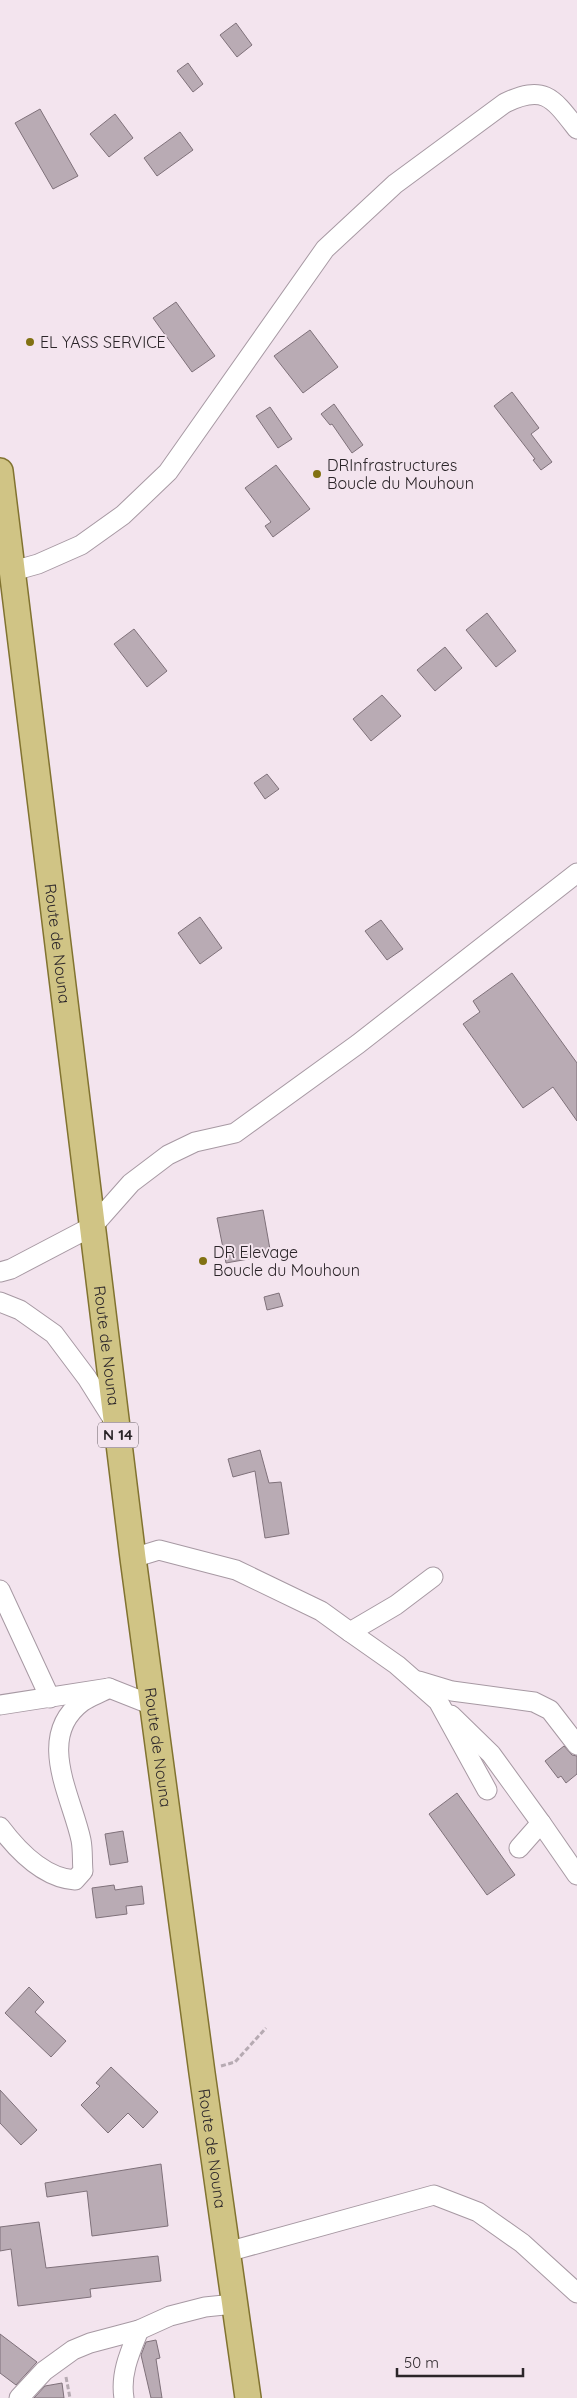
<svg xmlns="http://www.w3.org/2000/svg" width="577" height="2398" font-family="Quicksand,sans-serif">
  <rect width="100%" height="100%" fill="#f3e4ee"/>
  <!-- building -->
  <g fill="#b9abb4" stroke="#7f717a">
    <path d="M236 23 252 45 237 57 220 35Z"/>
    <path d="M188 63 203 84 193 92 177 71Z"/>
    <path d="M40 109 78 176 53 189 15 123Z"/>
    <path d="M115 114 133 138 109 157 90 134Z"/>
    <path d="M180 132 193 150 157 176 144 158Z"/>
    <path d="M176 302 215 356 192 372 153 318Z"/>
    <path d="M310 330 338 367 303 393 274 356Z"/>
    <path d="M512 392 539 428 531 434 552 462 541 470 533 460 535 459 494 406Z"/>
    <path d="M334 404 363 445 352 453 332 424 330 425 321 414Z"/>
    <path d="M270 407 292 439 278 448 256 416Z"/>
    <path d="M276 465 310 509 273 537 265 526 271 522 245 488Z"/>
    <path d="M487 613 516 651 496 667 466 630Z"/>
    <path d="M134 629 167 671 147 687 114 644Z"/>
    <path d="M445 647 462 668 435 691 417 670Z"/>
    <path d="M382 695 401 716 371 741 353 719Z"/>
    <path d="M267 774 279 789 265 799 254 783Z"/>
    <path d="M200 917 222 948 200 964 178 933Z"/>
    <path d="M381 920 403 949 387 960 365 931Z"/>
    <path d="M512 973 577 1063V1121L553 1087 523 1108 463 1024 480 1012 473 1001Z"/>
    <path d="M263 1210 271 1255 226 1263 217 1218Z"/>
    <path d="M279 1293 283 1306 267 1310 264 1297Z"/>
    <path d="M260 1450 269 1483 281 1482 289 1534 265 1538 255 1471 233 1477 228 1459Z"/>
    <path d="M564 1746 572 1755 577 1756V1774L566 1783 561 1776 558 1778 545 1761Z"/>
    <path d="M457 1793 515 1875 487 1895 429 1814Z"/>
    <path d="M123 1831 128 1862 110 1865 105 1834Z"/>
    <path d="M114 1885 115 1890 142 1886 144 1904 126 1906 127 1914 96 1918 92 1888Z"/>
    <path d="M29 1987 44 2002 35 2012 66 2041 51 2057 5 2013Z"/>
    <path d="M111 2067 158 2112 143 2128 128 2113 108 2133 81 2105 100 2086 96 2083Z"/>
    <path d="M0 2090 37 2130 21 2145 0 2123Z"/>
    <path d="M161 2164 168 2226 92 2236 87 2191 47 2197 45 2183Z"/>
    <path d="M39 2222 46 2268 158 2256 161 2281 90 2289 91 2297 18 2306 11 2249 0 2251V2227Z"/>
    <path d="M0 2334 37 2362 16 2385 0 2373Z"/>
    <path d="M156 2340 160 2358 156 2359 162 2398H151L141 2355 146 2342Z"/>
    <path d="M62 2383 64 2398H34L45 2386Z"/>
  </g>
  <g fill="none" stroke-linecap="round" stroke-linejoin="round">
    <!-- minor casing -->
    <g stroke="#a799a3" stroke-width="21">
      <g id="minor">
        <path d="M13 571 38 564 81 545 123 515 168 472 325 249 395 184 505 103C544 84 553 98 577 129"/>
        <path d="M0 1272 11 1269 93 1226 131 1183 168 1155 195 1142 235 1133 358 1044 577 873"/>
        <path d="M0 1302 20 1310 54 1334 87 1378 114 1421"/>
        <path d="M133 1558 159 1550 236 1570 321 1611 350 1632 396 1605 433 1577"/>
        <path d="M0 1590 50 1698"/>
        <path d="M350 1632 397 1665 438 1701 487 1790"/>
        <path d="M419 1681 452 1691 534 1702 550 1710 577 1745"/>
        <path d="M0 1705 109 1688 152 1705"/>
        <path d="M451 1715 491 1754 541 1823 519 1848"/>
        <path d="M541 1823 577 1875"/>
        <path d="M0 1827C18 1851 44 1878 75 1880L83 1871C82 1861 83 1850 81 1840 72 1797 35 1737 82 1702 90 1696 101 1693 109 1688"/>
        <path d="M227 2252 434 2195 478 2212 522 2243 577 2293"/>
        <path d="M19 2398 44 2371 73 2350 90 2343 139 2330 170 2316 205 2307 234 2304"/>
        <path d="M124 2398C120 2374 130 2352 139 2330"/>
      </g>
    </g>
    <!-- major casing -->
    <g stroke="#817330" stroke-width="28">
      <g id="major">
        <path id="s1" d="M0 471 133 1558 202 2073 248 2398"/>
      </g>
    </g>
    <!-- path -->
    <g stroke="#b6aab2" stroke-width="3" stroke-dasharray="5 2.5" stroke-linecap="butt">
      <path d="M221 2066 235 2062 266 2028"/>
      <path d="M66 2377 70 2398"/>
    </g>
    <!-- minor -->
    <use href="#minor" stroke="#fff" stroke-width="19"/>
    <!-- major -->
    <use href="#major" stroke="#d0c485" stroke-width="25"/>
  </g>
  <!-- markers -->
  <g fill="#817112" stroke="#f3e4ee" stroke-width="2">
    <circle cx="30" cy="342" r="5"/>
    <circle cx="317" cy="474" r="5"/>
    <circle cx="203" cy="1261" r="5"/>
  </g>
  <g text-anchor="middle" stroke-width="4" stroke-linejoin="round" paint-order="stroke">
    <!-- shield labels -->
    <rect fill="#f3e4ee" stroke="#675e64" stroke-width="1" x="98" y="1422.5" width="40" height="25" rx="4"/>
    <g font-size="15" font-weight="bold" fill="#2b2529">
      <text x="118" y="1440">N 14</text>
    </g>
    <!-- poi labels -->
    <g font-size="16" fill="#2b2529" stroke="#f3e4ee" text-anchor="start">
      <text x="40" y="348">EL YASS SERVICE</text>
      <text x="327" y="471">DRInfrastructures<tspan x="327" dy="18">Boucle du Mouhoun</tspan></text>
      <text x="213" y="1258">DR Elevage<tspan x="213" dy="18">Boucle du Mouhoun</tspan></text>
    </g>
    <!-- street labels -->
    <g font-size="16" fill="#2b2529" stroke="#f3e4ee">
      <text dy="6" stroke="none"><textPath href="#s1" startOffset="476">Route de Nouna</textPath></text>
      <text dy="6" stroke="none"><textPath href="#s1" startOffset="881">Route de Nouna</textPath></text>
      <text dy="6" stroke="none"><textPath href="#s1" startOffset="1286">Route de Nouna</textPath></text>
      <text dy="6" stroke="none"><textPath href="#s1" startOffset="1691">Route de Nouna</textPath></text>
    </g>
  </g>
  <!-- scale -->
  <path d="M397 2368v8h126v-8" fill="none" stroke="#2b2529" stroke-width="2.5"/>
  <text x="404" y="2368" font-size="15" fill="#2b2529" stroke="#f3e4ee" stroke-width="4" paint-order="stroke">50 m</text>
</svg>
